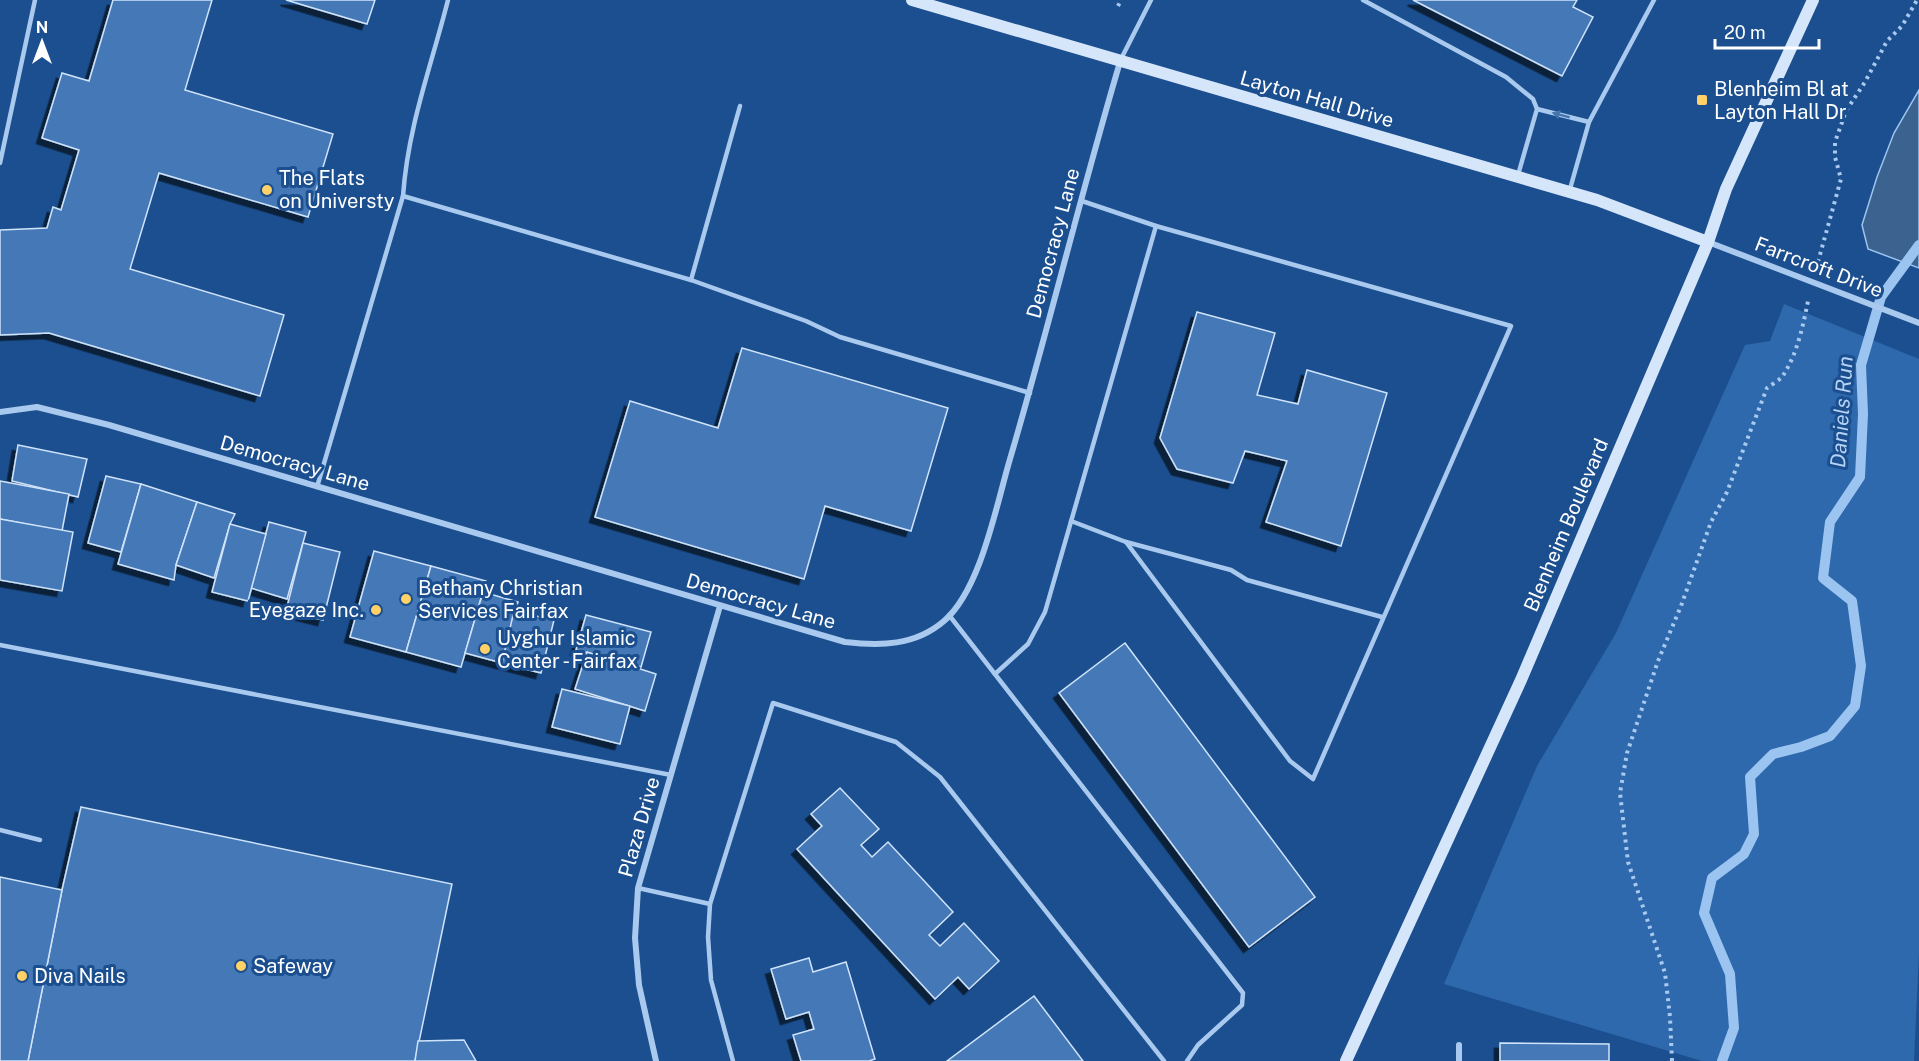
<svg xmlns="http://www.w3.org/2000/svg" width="1919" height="1061" font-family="'Public Sans',sans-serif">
  <defs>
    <filter id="shadow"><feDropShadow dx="-5.5" dy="5.5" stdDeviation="0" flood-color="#0009"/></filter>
  </defs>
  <rect width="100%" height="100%" fill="#1b4f8f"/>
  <!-- green -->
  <path fill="#2e69ad" d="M1784 304 1919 359V952L1914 1061H1702L1444 984 1537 766 1616 633 1745 345 1770 341Z"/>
  <!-- water -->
  <path fill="#3c6290" stroke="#9cc4f0" stroke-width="1.5" d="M1919 90V268L1868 249 1862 225 1877 177 1894 133Z"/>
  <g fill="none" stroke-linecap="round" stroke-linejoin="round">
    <!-- stream -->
    <path stroke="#9cc4f0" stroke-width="10" d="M1722 1061 1734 1028 1730 974 1704 913 1712 878 1744 854 1754 834 1750 777 1773 754 1801 747 1830 736 1855 706 1861 666 1852 601 1823 578 1830 522 1860 477 1863 414 1861 365 1881 297 1919 245"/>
  </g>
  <!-- building -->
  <g fill="#4478b7" stroke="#cfe3fa" stroke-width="1.5" filter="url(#shadow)">
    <path d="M113 0H212L185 90 333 134 308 217 159 173 130 269 284 315 260 396 49 333 0 335V230L47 228 53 207 61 210 79 150 42 138 62 73 89 81Z"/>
    <path d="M286 0H375L367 24Z"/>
    <path d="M1413 0H1577L1573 7 1593 17 1562 76Z"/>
    <path d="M1197 312 1275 333 1257 395 1298 404 1307 370 1387 393 1341 546 1266 522 1287 461 1245 451 1233 483 1177 469 1160 438Z"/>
    <path d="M742 348 948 408 911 531 825 506 804 579 595 517 630 401 718 428Z"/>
    <path d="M18 445 87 459 78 497 12 481Z"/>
    <path d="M106 476 141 484 121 552 88 543Z"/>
    <path d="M0 481 69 494 62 531 0 519Z"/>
    <path d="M141 484 197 502 176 565 174 580 118 564Z"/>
    <path d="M197 502 235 514 230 524 214 578 176 565Z"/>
    <path d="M0 519 73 532 62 591 0 580Z"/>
    <path d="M269 522 306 532 287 599 251 588Z"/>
    <path d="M230 524 266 534 248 601 212 592Z"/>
    <path d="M303 543 340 552 323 620 286 611Z"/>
    <path d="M374 551 431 566 406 652 350 637Z"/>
    <path d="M431 566 486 581 461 667 406 652Z"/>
    <path d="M483 592 518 602 502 663 465 653Z"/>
    <path d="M514 611 554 620 541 673 502 663Z"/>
    <path d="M586 615 651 632 641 667 576 650Z"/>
    <path d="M1125 643 1315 897 1249 947 1059 693Z"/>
    <path d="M587 652 656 674 645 711 575 689Z"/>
    <path d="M562 689 630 706 620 744 552 727Z"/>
    <path d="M840 788 879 829 861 845 872 857 888 842 953 912 929 935 940 946 964 923 999 961 969 989 958 977 935 999 797 849 822 826 811 814Z"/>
    <path d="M81 807 452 884 415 1061H28L62 890Z"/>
    <path d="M0 877 62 890 28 1061H0Z"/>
    <path d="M809 958 813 972 846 962 875 1059 869 1061H801L793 1035 814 1029 809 1012 786 1019 771 969Z"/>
    <path d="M1034 996 1083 1061H947Z"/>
    <path d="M464 1040 476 1061H415L418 1041Z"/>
    <path d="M1500 1043 1609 1044V1061H1500Z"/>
  </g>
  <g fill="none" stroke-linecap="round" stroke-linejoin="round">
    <!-- path -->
    <g stroke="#a9c9ee" stroke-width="4" stroke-dasharray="3 4.5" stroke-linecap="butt">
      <path d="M1118 6 1121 0"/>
      <path d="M1818 262 1841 179 1835 157V142L1846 111 1865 82 1887 41 1902 26 1917 0"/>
      <path d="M1672 1061 1670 1017 1665 973 1628 862 1620 793 1627 753 1658 661 1681 606 1711 522 1727 492 1767 388C1771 385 1778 381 1782 377 1797 355 1803 326 1808 301"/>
    </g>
    <!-- lane -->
    <g stroke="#a9c9ee" stroke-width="4.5">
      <path d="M1363 0 1506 77 1533 99 1537 109 1518 175"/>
      <path d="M1121 59 1151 0"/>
      <path d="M1537 109 1589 122 1570 189"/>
      <path d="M1589 122 1654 0"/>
      <path d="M0 163 35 0"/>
      <path d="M403 196 691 280 806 321 840 337 1030 393"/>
      <path d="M691 280 740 106"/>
      <path d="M317 487 403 196C408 126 431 67 448 0"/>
      <path d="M1071 521 1126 542 1290 761 1313 779 1511 326 1156 226 1082 201"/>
      <path d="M1126 542 1231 570 1247 580 1382 617"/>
      <path d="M949 615 1243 993 1242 1005 1198 1045 1187 1061"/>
      <path d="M0 645 671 775"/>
      <path d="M995 674 1028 644 1045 612 1156 226"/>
      <path d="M0 830 40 840"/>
      <path d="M638 888 710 904"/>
      <path d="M733 1061 711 980 708 937 710 904 773 703 896 742 940 777 1164 1061"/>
    </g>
    <!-- street -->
    <g stroke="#a9c9ee" stroke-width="6">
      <path d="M1708 242 1919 323"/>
      <path d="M0 412 37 407 109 425 845 642C880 646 915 646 944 621 981 589 996 506 1010 459 1049 327 1081 193 1120 62"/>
      <path d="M656 1061 639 985 635 938 638 888 720 606"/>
      <path d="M1459 1061V1045"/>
    </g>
    <!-- secondary -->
    <g stroke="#d6e6fa" stroke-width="12">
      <path d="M912 0 1597 200 1708 242"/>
      <path d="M1346 1061 1521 680 1708 242 1726 189 1813 0"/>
    </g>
  </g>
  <!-- one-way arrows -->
  <defs><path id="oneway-solid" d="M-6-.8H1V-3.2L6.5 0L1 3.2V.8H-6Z" transform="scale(1.5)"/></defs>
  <use fill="#4674ac" href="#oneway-solid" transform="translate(1561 115) rotate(-165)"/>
  <!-- markers -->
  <g fill="#ffd166" stroke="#1b4f8f" stroke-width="2">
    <rect x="1696" y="94" width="12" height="12" rx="3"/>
    <circle cx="267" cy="190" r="6"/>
    <circle cx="406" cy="599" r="6"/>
    <circle cx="376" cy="610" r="6"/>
    <circle cx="485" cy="649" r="6"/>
    <circle cx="241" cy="966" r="6"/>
    <circle cx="22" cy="976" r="6"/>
  </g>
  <g text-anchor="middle" stroke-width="6" stroke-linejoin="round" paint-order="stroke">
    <!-- poi labels -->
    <g font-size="20" fill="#fff" stroke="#1b4f8f" text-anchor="start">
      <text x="1714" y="96">Blenheim Bl at<tspan x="1714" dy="23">Layton Hall Dr</tspan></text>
      <text x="279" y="185">The Flats<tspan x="279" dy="23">on Universty</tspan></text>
      <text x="418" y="595">Bethany Christian<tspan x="418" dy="23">Services Fairfax</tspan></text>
      <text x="364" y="617" text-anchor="end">Eyegaze Inc.</text>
      <text x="497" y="645">Uyghur Islamic<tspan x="497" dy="23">Center - Fairfax</tspan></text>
      <text x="253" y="973">Safeway</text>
      <text x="34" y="983">Diva Nails</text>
    </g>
    <!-- street labels -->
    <g font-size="20" fill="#fff" stroke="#1b4f8f">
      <text transform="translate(1317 99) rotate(16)" y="7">Layton Hall Drive</text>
      <text transform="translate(1053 243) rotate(-75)" y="7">Democracy Lane</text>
      <text transform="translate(1819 267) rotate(21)" y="7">Farrcroft Drive</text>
      <text transform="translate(295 463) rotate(16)" y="7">Democracy Lane</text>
      <text transform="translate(1566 525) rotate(-67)" y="7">Blenheim Boulevard</text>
      <text transform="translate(761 601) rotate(16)" y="7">Democracy Lane</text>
      <text transform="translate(639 827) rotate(-74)" y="7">Plaza Drive</text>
    </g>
    <!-- water labels -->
    <g font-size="21" font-style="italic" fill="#b5d3f5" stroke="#1b4f8f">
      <text transform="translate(1842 412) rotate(-86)" y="7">Daniels Run</text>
    </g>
  </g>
  <!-- north arrow -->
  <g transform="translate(42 42)" stroke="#1b4f8f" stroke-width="4.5" paint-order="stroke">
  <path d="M0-4.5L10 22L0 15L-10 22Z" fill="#ffffff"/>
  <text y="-9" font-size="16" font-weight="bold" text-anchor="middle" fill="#ffffff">N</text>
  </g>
  <!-- scale -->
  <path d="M1715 39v9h104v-9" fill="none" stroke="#ffffff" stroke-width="3"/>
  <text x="1724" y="39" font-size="18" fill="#ffffff" stroke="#1b4f8f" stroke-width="4.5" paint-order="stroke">20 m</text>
</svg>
